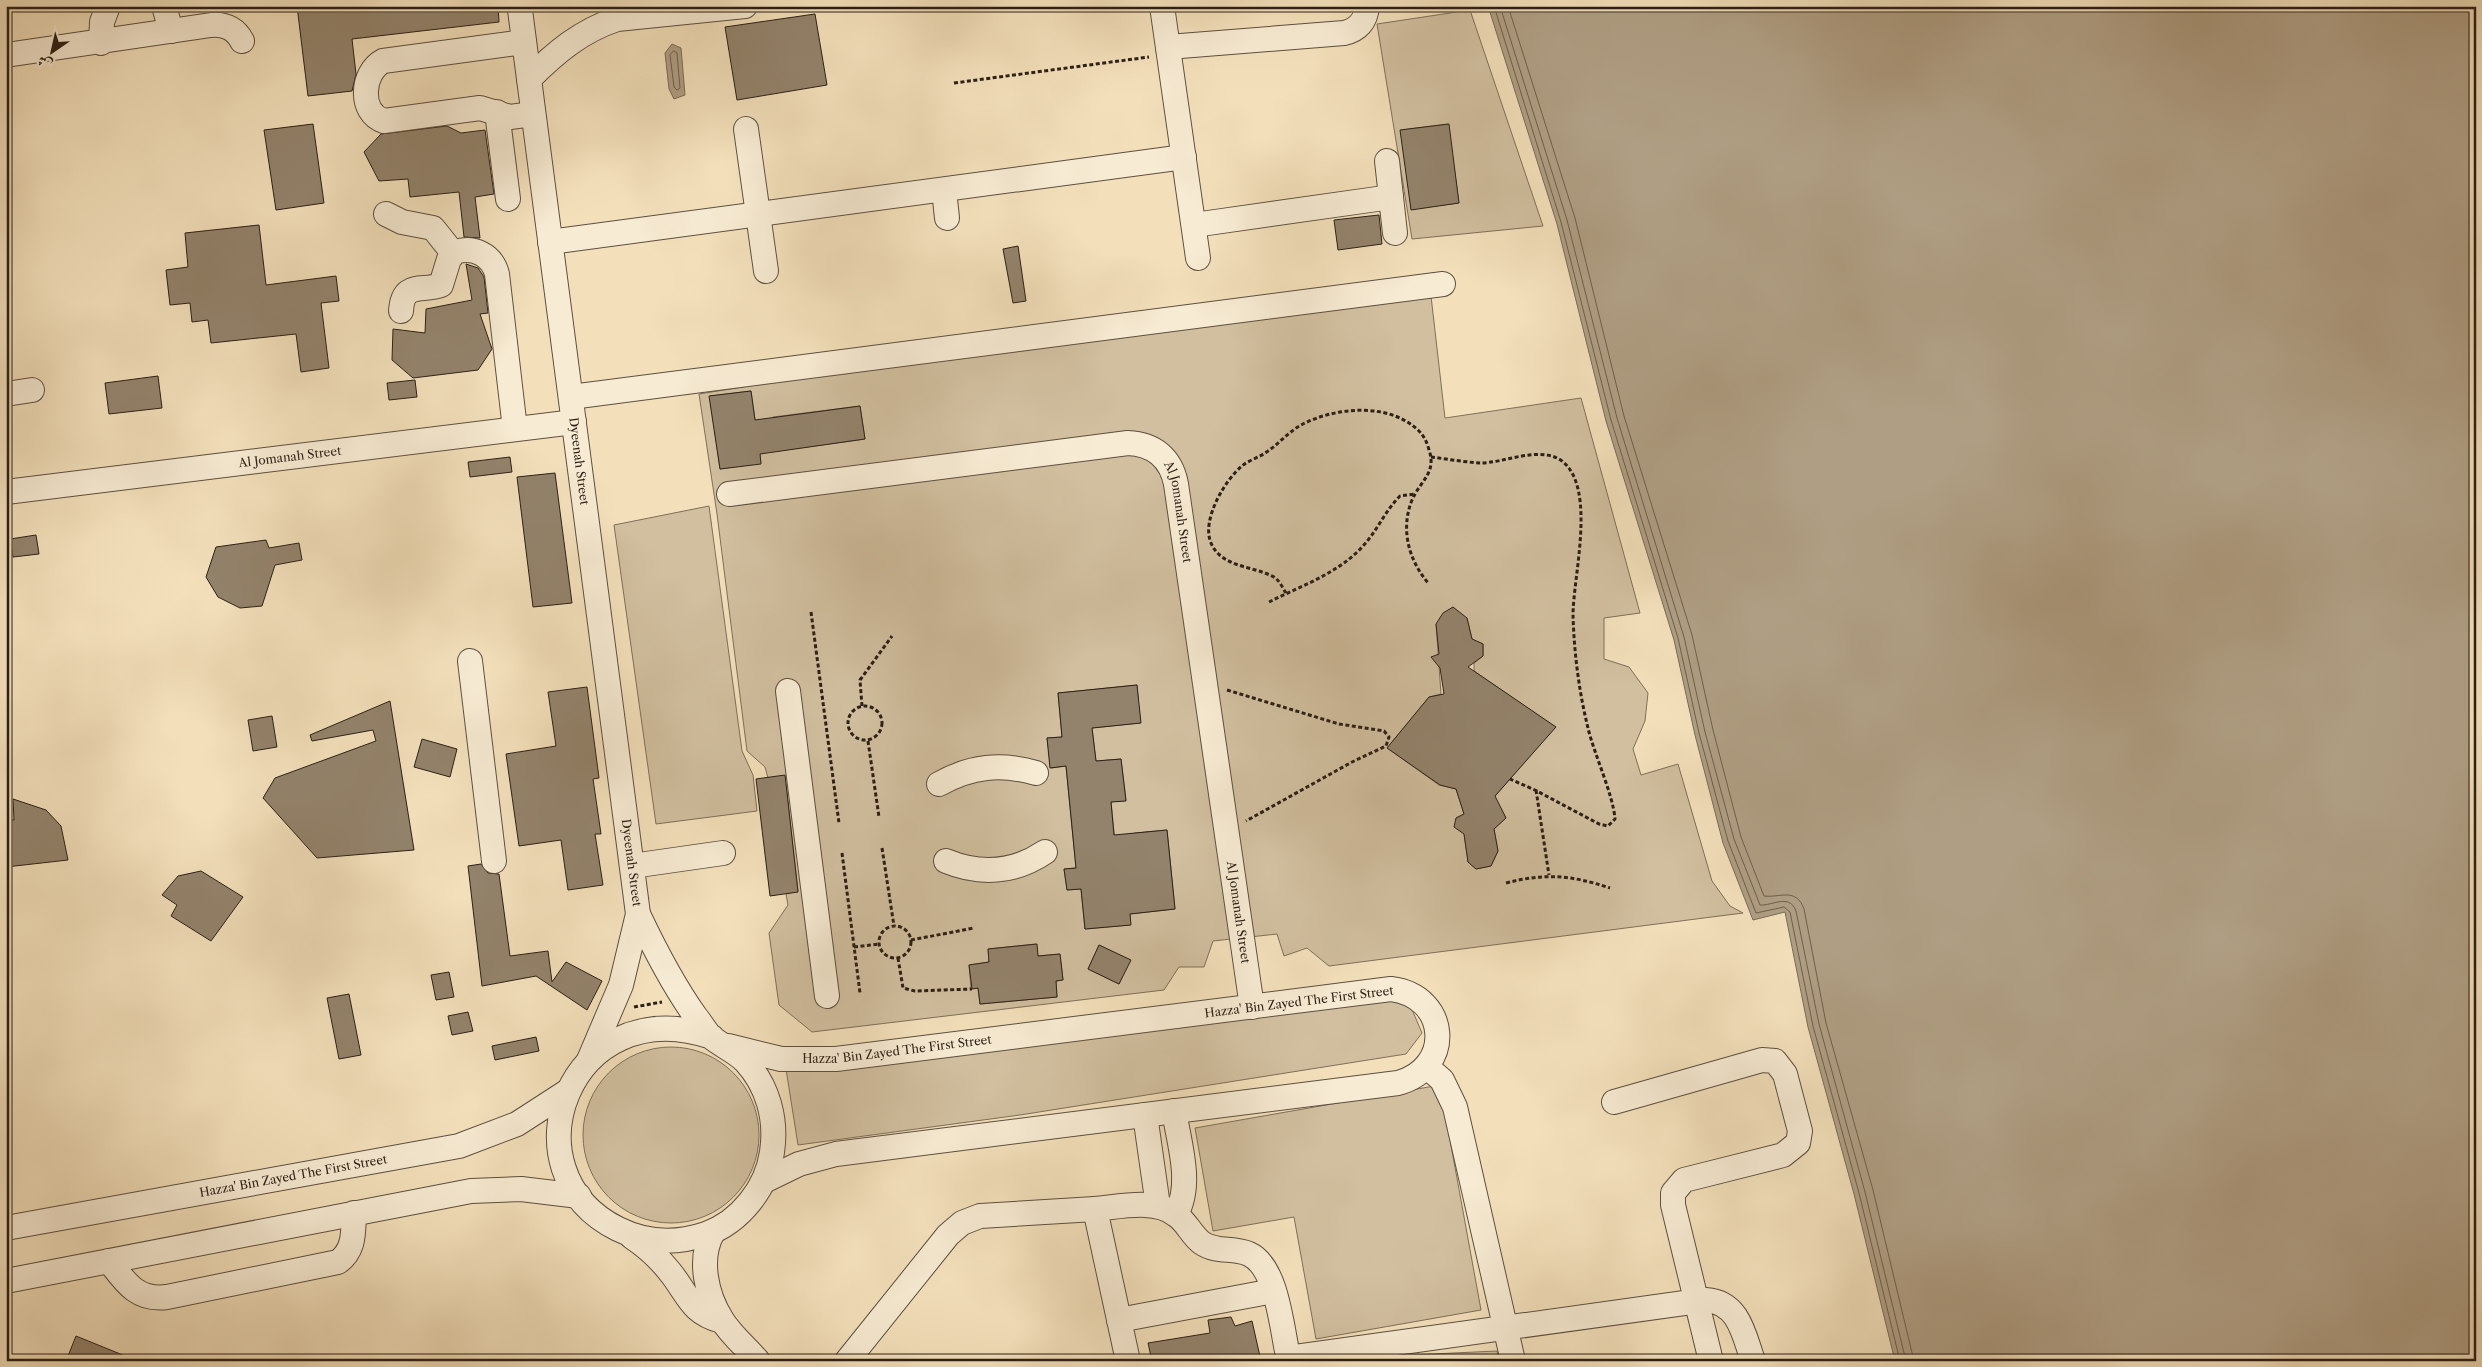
<svg xmlns="http://www.w3.org/2000/svg" width="2482" height="1367" font-family="'Libre Caslon Text',Amiri,serif">
  <rect width="100%" height="100%" fill="#f3e0bb"/>
  <filter id="stains"><feTurbulence type="fractalNoise" baseFrequency=".004" numOctaves="4"/><feColorMatrix values="0 0 0 0 .2 0 0 0 0 .09 0 0 0 0 .02 0 0 0 .5 -.17"/></filter>
  <radialGradient id="worn" r=".72"><stop offset=".6" stop-color="#630" stop-opacity="0"/><stop offset="1" stop-color="#630" stop-opacity=".3"/></radialGradient>
  <!-- green -->
  <g fill="#d1bf9f" stroke="#7e6f5b" fill-rule="evenodd">
    <path d="M1470 10 1543 226 1412 239 1377 24ZM1448 124 1459 203 1412 209 1401 130Z"/>
    <path d="M1431 296 1445 418 1581 398 1640 613 1604 618V659L1629 667 1648 693 1645 721 1633 749 1641 775 1678 764 1712 881 1730 906 1743 913 1329 966 1307 948 1284 956 1277 934 1213 941 1204 967H1179L1164 990 812 1032 779 1005 769 933 788 905 786 894 798 891 785 776 768 778 765 767 747 751 717 514 699 394 924 358ZM751 391 761 463 720 469 710 396ZM860 406 865 439 778 451 773 417ZM1467 618 1472 639 1483 644V656L1474 663V671L1555 727 1491 801 1500 807 1506 818 1494 829 1498 851 1491 866 1476 869 1468 862 1464 834 1456 818 1464 814 1456 789 1439 785 1387 748 1429 697 1441 694 1436 624ZM1137 685 1140 723 1092 728 1096 761 1121 759 1126 800 1111 802 1115 842 1135 833 1167 830 1175 909 1130 914V925L1085 929 1081 889 1067 890 1064 869 1076 868 1066 766 1051 768 1047 738 1062 737 1058 693ZM1036 944 1038 956 1060 954 1063 980 1056 981 1057 997 980 1004 978 988H971L969 965 989 962 988 949ZM1099 945 1130 960 1119 984 1088 969Z"/>
    <path d="M709 506 742 751 753 775 757 811 656 824 614 525Z"/>
    <path d="M1381 995 1411 1007 1422 1033 1406 1054 1020 1115 798 1145 786 1069Z"/>
    <circle cx="671" cy="1135" r="88"/>
    <path d="M1440 1085 1481 1310 1316 1339 1294 1217 1213 1231 1195 1128Z"/>
    <path d="M1497 1351 1499 1361H1382L1389 1356Z"/>
  </g>
  <!-- water -->
  <g fill="#af9e83" stroke="#7a6b58">
    <path d="M1488 6H2476V1361H1895L1854 1194 1808 1027 1785 912 1753 920 1723 843 1695 735 1674 640 1606 421 1557 224Z"/>
    <path d="M672 44 681 48 685 95 674 99 669 89 665 53Z"/>
  </g>
  <g fill="none" stroke-linecap="round" stroke-linejoin="round">
    <!-- shore -->
    <g stroke="#6d5e4d" stroke-width="1">
      <path d="M1494 6 1561 222 1611 420 1678 638 1699 733 1728 841 1756 913 1784 907 1790 912 1813 1026 1859 1193 1900 1361"/>
      <path d="M1500 6 1567 220 1617 418 1684 637 1705 732 1734 839 1760 905C1773 906 1789 893 1796 911L1819 1024 1865 1192 1906 1361"/>
      <path d="M1508 6 1575 218 1624 416 1692 635 1713 730 1741 837 1764 896C1780 898 1796 887 1804 909L1826 1023 1873 1190 1914 1361"/>
      <path d="M674 51 677 53 680 88 677 90 674 87 670 55Z"/>
    </g>
  </g>
  <!-- building -->
  <g fill="#93836c" stroke="#2b1f17">
    <path d="M297 6H498L499 22 352 39 356 74 352 91 308 96Z"/>
    <path d="M815 14 827 85 737 100 725 27Z"/>
    <path d="M313 124 324 203 276 210 264 130Z"/>
    <path d="M1449 124 1459 203 1411 210 1400 130Z"/>
    <path d="M447 126 461 133 485 130 494 194 475 197 480 238 464 237 459 192 410 197 408 179 379 181 364 152 381 134Z"/>
    <path d="M1379 215 1382 244 1338 250 1334 220Z"/>
    <path d="M259 225 266 285 336 276 339 301 321 303 329 368 301 372 296 334 211 343 208 320 192 322 190 303 170 305 166 270 188 267 185 233Z"/>
    <path d="M1018 246 1026 301 1013 303 1003 249Z"/>
    <path d="M466 264 478 268 484 277 488 313 480 314 492 349 478 370 413 378 392 360 393 329 425 333 426 309 472 300Z"/>
    <path d="M158 376 162 408 109 414 105 383Z"/>
    <path d="M415 380 417 397 389 400 387 383Z"/>
    <path d="M751 391 755 420 860 406 865 439 760 454 761 464 720 469 709 396Z"/>
    <path d="M510 457 512 472 470 477 468 462Z"/>
    <path d="M555 473 572 603 533 607 517 477Z"/>
    <path d="M36 535 39 554 13 557 10 539Z"/>
    <path d="M266 540 269 548 299 543 302 560 275 565 262 606 240 608 218 597 206 577 216 547Z"/>
    <path d="M1453 607 1467 618 1472 639 1483 644V656L1468 667 1556 727 1495 796 1506 818 1494 829 1498 851 1491 866 1476 869 1468 862 1464 834 1454 827 1456 818 1464 814 1456 789 1440 785 1387 748 1429 697 1444 694 1440 668 1431 657 1439 654 1436 624 1443 613Z"/>
    <path d="M1137 685 1141 723 1092 728 1096 761 1121 759 1126 801 1111 802 1114 835 1167 830 1175 909 1130 914 1131 925 1085 929 1081 889 1067 890 1064 869 1076 868 1066 766 1050 768 1047 738 1062 737 1058 693Z"/>
    <path d="M587 687 599 778 593 779 601 834H595L603 885 568 890 561 840 519 846 506 754 556 746 548 692Z"/>
    <path d="M390 701 414 850 317 858 263 798 275 778 376 741 373 730 312 741 310 735Z"/>
    <path d="M272 716 277 747 253 751 248 720Z"/>
    <path d="M422 739 457 749 450 777 414 767Z"/>
    <path d="M785 775 798 892 770 896 756 779Z"/>
    <path d="M13 799 46 810 61 826 68 860 6 867V819L14 820Z"/>
    <path d="M481 864 488 873 499 874 510 956 548 951 552 982 566 962 602 981 587 1010 536 976 482 986 468 866Z"/>
    <path d="M201 871 243 897 211 941 171 916 177 905 162 895 178 876Z"/>
    <path d="M1037 944 1038 956 1060 954 1063 980 1056 981 1057 997 980 1004 978 988 972 989 969 965 989 962 988 949Z"/>
    <path d="M1099 945 1131 960 1119 984 1088 969Z"/>
    <path d="M449 972 454 997 436 1000 431 975Z"/>
    <path d="M349 994 361 1055 339 1059 327 998Z"/>
    <path d="M468 1012 473 1031 452 1035 448 1016Z"/>
    <path d="M536 1037 539 1051 495 1060 492 1046Z"/>
    <path d="M1231 1317 1235 1326 1252 1321 1261 1361H1152L1148 1343 1210 1333 1208 1320Z"/>
    <path d="M76 1336 135 1360V1361H66Z"/>
  </g>
  <g fill="none" stroke-linecap="round" stroke-linejoin="round">
    <!-- minor casing -->
    <g stroke="#5d4f40" stroke-width="26">
      <g id="minor">
        <path d="M164 6 171 31"/>
        <path d="M1162 6 1198 258"/>
        <path id="s1" d="M520 10 638 914 621 985 589 1060"/>
        <path d="M524 42 383 61C361 73 359 113 384 121L480 108 510 117 533 114"/>
        <path d="M101 43 102 22 108 6"/>
        <path d="M1168 47 1344 33C1358 30 1366 21 1367 6"/>
        <path d="M6 55 211 25C225 24 235 28 242 41"/>
        <path d="M529 79C556 52 581 31 617 19L745 6"/>
        <path d="M497 112 508 199"/>
        <path d="M746 129 766 271"/>
        <path d="M1387 161 1395 233"/>
        <path d="M944 190 947 218"/>
        <path d="M386 214 402 222 433 228 453 253"/>
        <path d="M1194 225 1391 197"/>
        <path d="M550 242 1184 157"/>
        <path d="M401 311C403 281 421 292 441 285L449 259 455 252C474 246 492 255 497 274L515 429"/>
        <path d="M6 394 32 390"/>
        <path d="M571 397 1443 284"/>
        <path id="s2" d="M6 492 574 422"/>
        <path id="s3" d="M729 494 1128 443C1154 444 1171 458 1176 484L1252 1007"/>
        <path d="M470 661 494 861"/>
        <path d="M788 691 827 996"/>
        <path d="M939 784C971 766 1001 763 1036 773"/>
        <path d="M946 861C980 875 1014 873 1045 852"/>
        <path d="M632 866 723 853"/>
        <path d="M638 914C655 950 673 985 696 1017 701 1023 706 1032 711 1037 722 1046 735 1051 745 1061 768 1086 777 1119 772 1152 767 1188 740 1222 706 1234 676 1244 646 1243 618 1229 502 1172 569 988 712 1037"/>
        <path id="s4" d="M728 1046 781 1059H836L1391 989C1449 996 1454 1068 1398 1083L836 1154 799 1164 764 1181"/>
        <path d="M1427 1067 1442 1080 1455 1107 1513 1361"/>
        <path d="M1614 1102 1762 1060 1775 1061 1785 1074 1800 1131 1798 1143 1783 1155 1684 1180 1673 1193V1205L1711 1361"/>
        <path d="M1174 1111C1179 1143 1193 1185 1176 1214"/>
        <path d="M1145 1115 1158 1206"/>
        <path id="s5" d="M6 1228 459 1146 517 1124 568 1091"/>
        <path d="M713 1232C698 1258 706 1295 722 1320 731 1335 747 1348 758 1361"/>
        <path d="M632 1237C647 1247 659 1258 670 1272 688 1294 690 1313 722 1321"/>
        <path d="M109 1261C125 1282 137 1301 167 1297L338 1262C355 1250 353 1232 354 1213"/>
        <path d="M6 1281 471 1191 521 1189 579 1196"/>
        <path d="M1119 1320 1273 1291"/>
        <path d="M1288 1358 1706 1300C1739 1302 1744 1335 1753 1361"/>
        <path d="M847 1361 948 1235 962 1223 980 1216 1095 1209"/>
        <path d="M1128 1361 1095 1209C1119 1207 1156 1198 1176 1215 1187 1222 1191 1235 1202 1243 1217 1253 1233 1247 1249 1254 1278 1267 1282 1332 1289 1361"/>
      </g>
    </g>
    <!-- path -->
    <g stroke="#2b1f17" stroke-width="3" stroke-dasharray="4 2.5" stroke-linecap="butt">
      <path d="M1490 11 1497 6"/>
      <path d="M954 83 1149 57"/>
      <path d="M1431 457C1447 459 1464 462 1480 463 1505 463 1540 445 1562 461 1597 488 1573 577 1573 615 1574 652 1579 692 1588 728 1594 754 1613 794 1615 819L1608 826 1599 824 1535 790 1510 779"/>
      <path d="M1286 593C1282 587 1279 579 1272 576 1252 566 1221 567 1211 543 1201 520 1225 480 1242 466 1249 460 1258 458 1265 453 1278 445 1287 433 1301 425 1335 407 1388 402 1418 430 1424 436 1427 442 1429 450 1437 473 1420 481 1412 500 1400 530 1409 561 1429 584"/>
      <path d="M1269 602C1301 586 1339 573 1363 546 1377 531 1385 511 1400 496L1415 494"/>
      <path d="M811 612 839 823"/>
      <path d="M1227 690 1339 724 1384 731 1389 737 1386 746 1352 762 1246 821"/>
      <circle cx="865" cy="723" r="17"/>
      <path d="M862 706 860 680 892 636"/>
      <path d="M868 741 879 817"/>
      <path d="M1536 790 1549 875"/>
      <path d="M882 848 894 926"/>
      <path d="M842 853 860 993"/>
      <path d="M1506 883C1545 873 1571 875 1610 888"/>
      <circle cx="895" cy="942" r="16"/>
      <path d="M911 940 974 928"/>
      <path d="M854 947 879 944"/>
      <path d="M898 958 903 988 915 991 972 989"/>
      <path d="M634 1007 662 1002"/>
    </g>
    <!-- minor -->
    <use href="#minor" stroke="#f7ebd3" stroke-width="24"/>
  </g>
  <g text-anchor="middle" stroke-width="4.5" stroke-linejoin="round" paint-order="stroke">
    <!-- street labels -->
    <g font-size="12" fill="#2b1f17" stroke="#f7ebd3">
      <text dy="4" stroke="none"><textPath href="#s2" startOffset="286">Al Jomanah Street</textPath></text>
      <text dy="4" stroke="none"><textPath href="#s1" startOffset="455">Dyeenah Street</textPath></text>
      <text dy="4" stroke="none"><textPath href="#s3" startOffset="499">Al Jomanah Street</textPath></text>
      <text dy="4" stroke="none"><textPath href="#s1" startOffset="860">Dyeenah Street</textPath></text>
      <text dy="4" stroke="none"><textPath href="#s3" startOffset="904">Al Jomanah Street</textPath></text>
      <text transform="translate(1299 1002) rotate(-7)" y="4">Hazza' Bin Zayed The First Street</text>
      <text dy="4" stroke="none"><textPath href="#s4" startOffset="171">Hazza' Bin Zayed The First Street</textPath></text>
      <text dy="4" stroke="none"><textPath href="#s5" startOffset="292">Hazza' Bin Zayed The First Street</textPath></text>
    </g>
  </g>
  <!-- margin -->
  <rect width="2482" height="1367" fill="none" stroke="#f3e0bb" stroke-width="25"/>
  <rect x="8" y="8" width="2467" height="1352" fill="none" stroke="#2b1f17" stroke-width="2.5"/>
  <rect x="12" y="12" width="2457" height="1342" fill="none" stroke="#2b1f17"/>
  <!-- north arrow -->
  <g transform="translate(52 52) rotate(214)" stroke="#f7ebd3" stroke-width="4" paint-order="stroke">
  <path d="M0-4L9 19L0 12L-9 19Z" fill="#2b1f17"/>
  <text y="-8" font-size="14" font-weight="bold" text-anchor="middle" fill="#2b1f17">ش</text>
  </g>
  <rect width="100%" height="100%" filter="url(#stains)"/>
  <rect width="100%" height="100%" fill="url(#worn)"/>
</svg>
